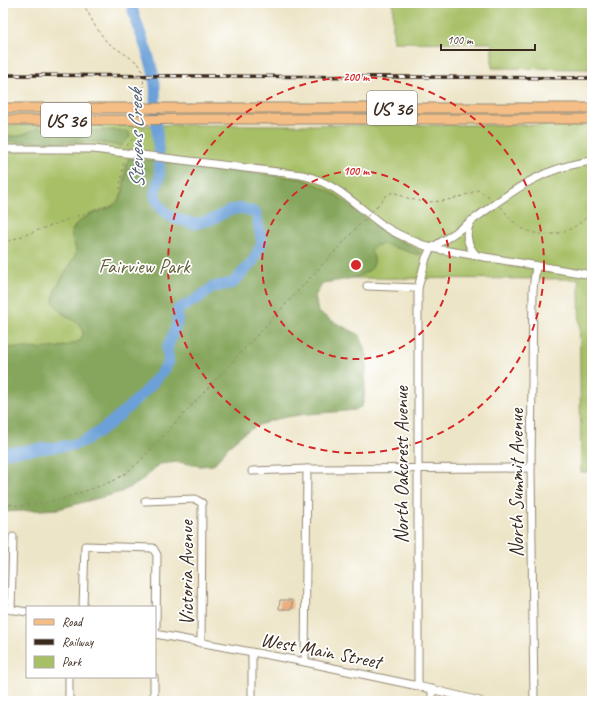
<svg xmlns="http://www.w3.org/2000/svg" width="595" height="704" font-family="Caveat,sans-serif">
  <rect width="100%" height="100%" fill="#fff"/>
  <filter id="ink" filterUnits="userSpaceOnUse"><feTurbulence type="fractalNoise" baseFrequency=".025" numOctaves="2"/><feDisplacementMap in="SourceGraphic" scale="8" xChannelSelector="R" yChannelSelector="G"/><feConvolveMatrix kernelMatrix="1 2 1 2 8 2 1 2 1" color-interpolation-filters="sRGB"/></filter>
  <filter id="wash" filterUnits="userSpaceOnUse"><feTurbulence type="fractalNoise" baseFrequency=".012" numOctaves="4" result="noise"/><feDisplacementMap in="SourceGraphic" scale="16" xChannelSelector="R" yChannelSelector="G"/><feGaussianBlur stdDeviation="0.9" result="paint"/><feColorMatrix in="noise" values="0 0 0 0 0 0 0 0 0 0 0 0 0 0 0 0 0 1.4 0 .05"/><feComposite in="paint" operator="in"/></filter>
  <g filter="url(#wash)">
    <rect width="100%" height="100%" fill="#ede5c7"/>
    <!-- green -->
    <g fill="#a7c066" stroke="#717542">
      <path d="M393 3H592V69L492 68V43L393 42Z"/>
      <path d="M3 125H592V472H581L579 279 325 278 3 511Z"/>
    </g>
    <!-- forest -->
    <g fill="#85a65b" stroke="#60683c">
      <path d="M37 128 83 131 119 130 129 132 130 137 121 146 96 142 3 141V136H20Z"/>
      <path d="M129 158 303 179C311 182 320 186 328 190 350 203 367 222 388 235 399 242 412 244 421 253L419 255 383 244 375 246 371 251C373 255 376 261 373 266 367 278 336 281 323 283L315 296 318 312 334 322 360 335 367 356 364 398 362 406 355 410C314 415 266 411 233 442 226 449 220 458 213 465L200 466 179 462 159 464 140 482 121 492 58 509 3 512V347C27 348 59 352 81 340L83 333 81 325 62 313 53 302 55 290 75 256 76 249 71 234C72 232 73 228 75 226 85 211 110 212 118 201 126 191 124 174 127 162Z"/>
    </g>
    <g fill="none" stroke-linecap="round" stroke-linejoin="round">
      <!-- river -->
      <path stroke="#6ca0d8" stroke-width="11" d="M3 453C20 451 38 449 55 447 62 446 70 446 76 444 103 436 154 385 169 362L167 349 177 324 178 309 197 299 213 287 233 283 253 261 262 243 256 213 242 208 230 210 213 219 195 224 173 218 162 209 155 197V191L160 176 155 99C158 66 138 35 131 3"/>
    </g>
    <g id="blocks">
      <!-- building -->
      <path fill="#ebaf80" d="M280 600H292V609H279Z"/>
    </g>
  </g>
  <g filter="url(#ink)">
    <use href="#blocks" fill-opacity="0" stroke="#948872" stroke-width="1"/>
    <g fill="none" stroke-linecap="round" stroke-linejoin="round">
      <!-- minor casing -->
      <g stroke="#948872" stroke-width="9">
        <g id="minor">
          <path d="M3 149H93L302 175C337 183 356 206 384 226 399 236 415 242 431 248L592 275"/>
          <path d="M471 221C464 234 467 245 476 255"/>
          <path d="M431 248C487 216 523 169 592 161"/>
          <path d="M367 286 418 288"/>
          <path d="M252 471 307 469 531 468"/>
          <path d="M145 501 195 499 202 503 201 643"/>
          <path d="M83 607 85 546 153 548 157 555 156 626 155 631"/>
          <path d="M3 608 27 612"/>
          <path d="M11 610 13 537"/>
          <path d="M155 634 305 662 418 686 480 701"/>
          <path d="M252 653V701"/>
          <path d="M305 662 307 469"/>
          <path d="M69 677V701"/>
          <path d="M418 686V288L426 258 431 248"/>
          <path d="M154 701V677"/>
          <path d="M432 701V689"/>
          <path d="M534 701 531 468 533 290 536 266"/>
        </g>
      </g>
      <!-- major casing -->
      <g stroke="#948872" stroke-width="11">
        <g id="major">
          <path d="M3 108H129"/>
          <path d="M191 108H592"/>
          <path d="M191 119H592"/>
          <path d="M3 120H129"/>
        </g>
      </g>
      <!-- path -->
      <g stroke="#948872" stroke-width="1" stroke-dasharray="3 3" stroke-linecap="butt">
        <path d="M83 3 95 26 107 42 138 63 143 72 144 99"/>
        <path d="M127 146C131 137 141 137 144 127"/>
        <path d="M3 173H6"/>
        <path d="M377 206 387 195 393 192C399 194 405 198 411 199 432 206 457 199 478 190L485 194 491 198"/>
        <path d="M501 207C507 214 513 223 520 227 544 242 577 233 592 210"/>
        <path d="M3 243 110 204 117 198 119 194 124 160"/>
        <path d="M3 504 21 506 59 500 100 486 115 480 126 473 138 463 179 419 363 221"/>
      </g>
      <!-- minor -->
      <use href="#minor" stroke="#fff" stroke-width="7"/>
      <!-- major -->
      <use href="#major" stroke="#f5be86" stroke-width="9"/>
      <!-- rail casing -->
      <g stroke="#3b2a1e" stroke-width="3.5">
        <path id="rail" d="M3 75 592 78"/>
      </g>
      <!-- rail -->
      <use href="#rail" stroke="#fff" stroke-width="2" stroke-dasharray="6" stroke-linecap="butt"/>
      <!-- major-bridge casing -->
      <g stroke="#948872" stroke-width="11" stroke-linecap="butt">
        <g id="major-bridge">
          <path d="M129 108H191"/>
          <path d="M129 120 191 119"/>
        </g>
      </g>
      <!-- path-bridge -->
      <path stroke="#948872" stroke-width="1" stroke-dasharray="3 3" stroke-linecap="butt" d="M363 221 377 206"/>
      <!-- major-bridge -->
      <use href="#major-bridge" stroke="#f5be86" stroke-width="9"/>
    </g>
  </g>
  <!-- distance rings -->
  <g fill="none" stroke="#d62828" stroke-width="2" stroke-dasharray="7 5">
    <circle cx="356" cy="265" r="94"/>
    <circle cx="356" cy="265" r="188"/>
  </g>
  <g text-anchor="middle" stroke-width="3.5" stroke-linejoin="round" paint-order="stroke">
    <!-- shield labels -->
    <g fill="#fff" stroke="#766a62" stroke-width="1">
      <rect x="367" y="91" width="50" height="34" rx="3"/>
      <rect x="41" y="103" width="50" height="34" rx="3"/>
    </g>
    <g font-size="19" font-weight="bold" fill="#3b2a1e">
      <text x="392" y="115">US 36</text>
      <text x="66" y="127">US 36</text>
    </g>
    <!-- park labels -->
    <g font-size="20" fill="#615e37" stroke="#fff">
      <text x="144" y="273">Fairview Park</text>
    </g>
    <!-- street labels -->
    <g font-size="20" fill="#3b2a1e" stroke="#fff">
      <text transform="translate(401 465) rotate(-90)" y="7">North Oakcrest Avenue</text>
      <text transform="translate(516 483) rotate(-90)" y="7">North Summit Avenue</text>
      <text transform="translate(186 573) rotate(-90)" y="7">Victoria Avenue</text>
      <text transform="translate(321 650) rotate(11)" y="7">West Main Street</text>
    </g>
    <!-- water labels -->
    <g font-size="21" font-style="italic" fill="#515f72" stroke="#fff">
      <text transform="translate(136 139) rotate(-91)" y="7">Stevens Creek</text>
    </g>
  </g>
  <circle cx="356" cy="265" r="6" fill="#d62828" stroke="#fff" stroke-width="2"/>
  <g font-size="12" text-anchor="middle" font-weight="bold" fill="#d62828" stroke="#fff" stroke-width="3.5" stroke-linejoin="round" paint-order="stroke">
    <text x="356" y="81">200 m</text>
    <text x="356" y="175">100 m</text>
  </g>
  <!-- margin -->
  <rect width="595" height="704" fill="none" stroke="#fff" stroke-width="16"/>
  <!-- legend -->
  <rect x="26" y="606" width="130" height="72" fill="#ffffff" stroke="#b1aaa5"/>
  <rect x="34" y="619" width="20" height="6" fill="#f5be86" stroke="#b1aaa5"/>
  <text x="62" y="626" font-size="12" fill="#3b2a1e">Road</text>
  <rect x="34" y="639" width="20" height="6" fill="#3b2a1e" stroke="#b1aaa5"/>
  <text x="62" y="646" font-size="12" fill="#3b2a1e">Railway</text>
  <rect x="34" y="656" width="20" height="12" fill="#a7c066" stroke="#b1aaa5"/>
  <text x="62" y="666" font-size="12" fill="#3b2a1e">Park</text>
  <!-- scale -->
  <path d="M441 44v6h94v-6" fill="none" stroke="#3b2a1e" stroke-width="2"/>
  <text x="447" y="44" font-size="12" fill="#3b2a1e" stroke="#ffffff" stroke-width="3" paint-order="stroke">100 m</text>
</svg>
